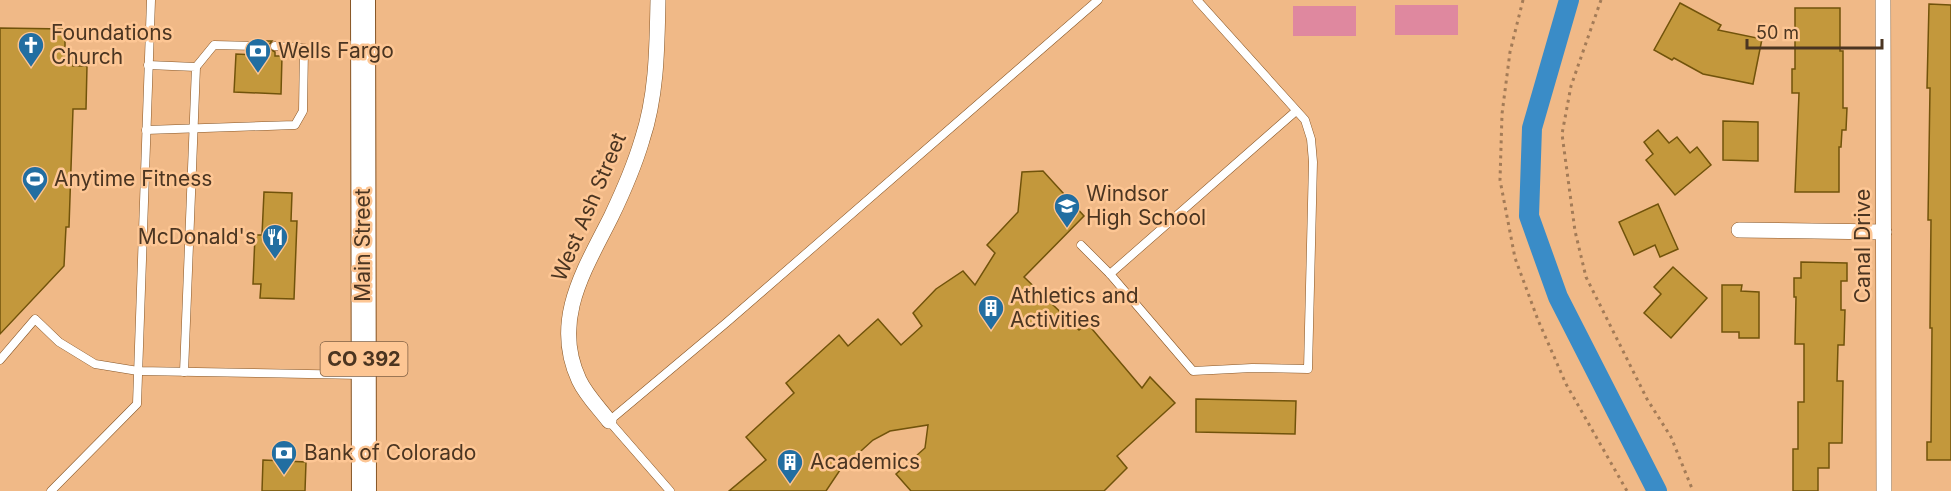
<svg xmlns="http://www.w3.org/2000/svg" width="1951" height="491" font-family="Inter,sans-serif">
  <rect width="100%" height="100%" fill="#f0b987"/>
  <!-- green -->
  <g fill="#df889f">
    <rect x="1395" y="5" width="63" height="30"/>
    <rect x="1293" y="6" width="63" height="30"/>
  </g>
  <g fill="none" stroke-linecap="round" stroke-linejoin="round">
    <!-- canal -->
    <path stroke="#3a8cc7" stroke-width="20" d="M1569 0 1532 128 1529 216 1558 297 1657 491"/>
  </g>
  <!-- building -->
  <g fill="#c3983c" stroke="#71530b" stroke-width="1.5">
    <path d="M1680 3 1721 25 1718 30 1762 39 1753 84 1703 74 1674 58 1672 60 1654 50Z"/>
    <path d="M1929 4 1951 5V460H1927V442H1931L1932 328H1930L1931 220H1928L1930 88H1927Z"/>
    <path d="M1795 8H1840V51H1843V108H1847L1846 130H1842L1841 147H1839V192H1795L1799 93H1792V69H1795Z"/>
    <path d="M0 28 65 29V53L74 54 73 66H87L86 109H73L69 227H66L64 266 0 334Z"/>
    <path d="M260 41H272L269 45 270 49 275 52V56H282L281 94 234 92 236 54 256 55V52L260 51 263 47Z"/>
    <path d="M1723 121 1758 122V161L1723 160Z"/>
    <path d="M1658 130 1669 143 1677 137 1690 153 1697 147 1711 165 1675 195 1646 160 1653 154 1644 142Z"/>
    <path d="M1043 171 1084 216 1024 277 1079 330 1087 323 1142 388 1150 377 1175 403 1117 456 1127 468 1104 491H911L896 474 925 448 928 425 890 431 873 440 840 470 826 491H729L766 460 746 437 794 393 786 383 839 335 848 346 878 319 901 345 922 326 913 313 936 289 963 271 975 285 995 253 987 245 1018 212 1022 172Z"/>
    <path d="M264 192 292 193 291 221H297L294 299 260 298 261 284H253L255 235H262Z"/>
    <path d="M1658 204 1678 249 1660 257 1655 245 1634 255 1619 222Z"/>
    <path d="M1801 262 1847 263V281H1841V310H1845L1844 345H1838L1837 381H1843L1842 443H1829V468H1818V491H1793V449H1798V402H1804V344H1795L1796 297H1794V278H1801Z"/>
    <path d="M1673 267 1707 298 1671 338 1644 313 1661 294 1654 287Z"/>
    <path d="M1722 285H1742L1741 291 1759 292V338H1739V332H1722Z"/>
    <path d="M1196 399 1296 401 1295 434 1196 432Z"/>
    <path d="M263 460 306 462 305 491H262Z"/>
  </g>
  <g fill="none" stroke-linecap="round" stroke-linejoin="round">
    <!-- service casing -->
    <g stroke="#865525" stroke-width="9">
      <g id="service">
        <path d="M148 65 196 67 184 372"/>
        <path d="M196 67 214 45 257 46"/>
        <path d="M146 130 295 125 303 111 304 48 275 46"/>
        <path d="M1081 245 1110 274 1193 371 1252 368 1308 369 1313 162 1311 139 1305 120 1197 0"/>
        <path d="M1110 274 1296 111"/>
        <path d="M0 360 35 319 59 342 95 364 138 371 362 375"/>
        <path d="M51 491 137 404 151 0"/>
        <path d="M670 491 609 421 726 323 1098 0"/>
      </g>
    </g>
    <!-- minor casing -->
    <g stroke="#865525" stroke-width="16">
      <g id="minor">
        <path d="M1883 0 1884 491"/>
        <path d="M1739 230 1884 232"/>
        <path d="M609 421C599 408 586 395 579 380 551 320 585 269 611 217 623 192 634 167 642 140 657 95 657 47 658 0"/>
      </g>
    </g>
    <!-- primary casing -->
    <g stroke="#865525" stroke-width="26">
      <path id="primary" d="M363 0 364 491"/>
    </g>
    <!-- path -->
    <g stroke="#a37b57" stroke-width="3" stroke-dasharray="3 4.5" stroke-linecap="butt">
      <path d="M1523 0 1510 52 1502 114 1500 180 1515 258 1538 320 1566 384 1627 491"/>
      <path d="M1601 0 1571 86 1562 134 1575 231 1586 277 1647 399 1671 437 1693 491"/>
    </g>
    <!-- service -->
    <use href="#service" stroke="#fff" stroke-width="8"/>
    <!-- minor -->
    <use href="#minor" stroke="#fff" stroke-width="15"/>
    <!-- primary -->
    <use href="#primary" stroke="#fff" stroke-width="24"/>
  </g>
  <!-- icons -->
  <defs>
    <g id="church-pin" transform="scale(1.35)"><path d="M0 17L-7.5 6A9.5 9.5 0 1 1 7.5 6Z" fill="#226ea1" stroke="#fdc694"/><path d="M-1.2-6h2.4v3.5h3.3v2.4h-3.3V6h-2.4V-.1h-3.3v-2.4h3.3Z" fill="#fff"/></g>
    <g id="bank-pin" transform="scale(1.35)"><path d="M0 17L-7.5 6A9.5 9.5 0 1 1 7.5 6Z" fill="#226ea1" stroke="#fdc694"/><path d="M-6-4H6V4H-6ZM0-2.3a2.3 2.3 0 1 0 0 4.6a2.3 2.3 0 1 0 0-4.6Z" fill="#fff"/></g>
    <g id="stadium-pin" transform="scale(1.35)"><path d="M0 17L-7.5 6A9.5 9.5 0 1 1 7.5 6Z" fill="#226ea1" stroke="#fdc694"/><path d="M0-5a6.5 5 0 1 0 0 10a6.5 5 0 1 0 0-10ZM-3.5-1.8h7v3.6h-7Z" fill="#fff"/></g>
    <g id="school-pin" transform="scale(1.35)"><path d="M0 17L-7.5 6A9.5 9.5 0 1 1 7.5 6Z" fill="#226ea1" stroke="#fdc694"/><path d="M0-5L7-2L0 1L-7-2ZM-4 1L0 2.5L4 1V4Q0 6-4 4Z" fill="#fff"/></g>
    <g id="restaurant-pin" transform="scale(1.35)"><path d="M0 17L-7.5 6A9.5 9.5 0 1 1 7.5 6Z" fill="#226ea1" stroke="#fdc694"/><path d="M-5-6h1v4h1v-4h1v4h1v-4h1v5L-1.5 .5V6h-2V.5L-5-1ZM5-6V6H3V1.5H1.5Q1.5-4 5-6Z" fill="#fff"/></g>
    <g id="building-pin" transform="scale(1.35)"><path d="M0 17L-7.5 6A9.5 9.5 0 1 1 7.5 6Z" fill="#226ea1" stroke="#fdc694"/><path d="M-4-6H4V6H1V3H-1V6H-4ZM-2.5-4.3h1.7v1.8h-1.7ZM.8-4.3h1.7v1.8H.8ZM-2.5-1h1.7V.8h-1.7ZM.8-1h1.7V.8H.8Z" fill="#fff"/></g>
  </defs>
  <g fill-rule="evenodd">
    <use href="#church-pin" x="31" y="45"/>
    <use href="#bank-pin" x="258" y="51"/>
    <use href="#stadium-pin" x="35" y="179"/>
    <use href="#school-pin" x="1067" y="206"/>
    <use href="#restaurant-pin" x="275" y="237"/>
    <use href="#building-pin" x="991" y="308"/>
    <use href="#bank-pin" x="284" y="453"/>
    <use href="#building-pin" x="790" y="462"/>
  </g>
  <g text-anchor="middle" stroke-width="5" stroke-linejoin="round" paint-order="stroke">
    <!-- shield labels -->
    <rect fill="#fdc694" stroke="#806044" stroke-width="1.5" x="320.5" y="342" width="87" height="34" rx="4.5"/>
    <g font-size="20" font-weight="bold" fill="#4b3521">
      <text x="364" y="366">CO 392</text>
    </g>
    <!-- poi labels -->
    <g font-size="21" fill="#4b3521" stroke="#fdc694" text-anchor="start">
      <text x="51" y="40">Foundations<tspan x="51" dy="24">Church</tspan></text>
      <text x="278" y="58">Wells Fargo</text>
      <text x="54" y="186">Anytime Fitness</text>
      <text x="1086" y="201">Windsor<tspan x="1086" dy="24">High School</tspan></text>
      <text x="256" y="244" text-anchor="end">McDonald's</text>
      <text x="1010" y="303">Athletics and<tspan x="1010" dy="24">Activities</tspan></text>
      <text x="304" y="460">Bank of Colorado</text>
      <text x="810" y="469">Academics</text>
    </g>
    <!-- street labels -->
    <g font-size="21" fill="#4b3521" stroke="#fdc694">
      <text transform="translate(589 207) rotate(-67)" y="7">West Ash Street</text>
      <text transform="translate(363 245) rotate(-90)" y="7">Main Street</text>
      <text transform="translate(1863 246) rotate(-90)" y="7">Canal Drive</text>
    </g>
  </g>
  <!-- scale -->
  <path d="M1747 39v9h135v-9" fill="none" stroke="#4b3521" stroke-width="3"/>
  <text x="1756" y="39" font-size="18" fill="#4b3521" stroke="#fdc694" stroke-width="4.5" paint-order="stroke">50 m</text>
</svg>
